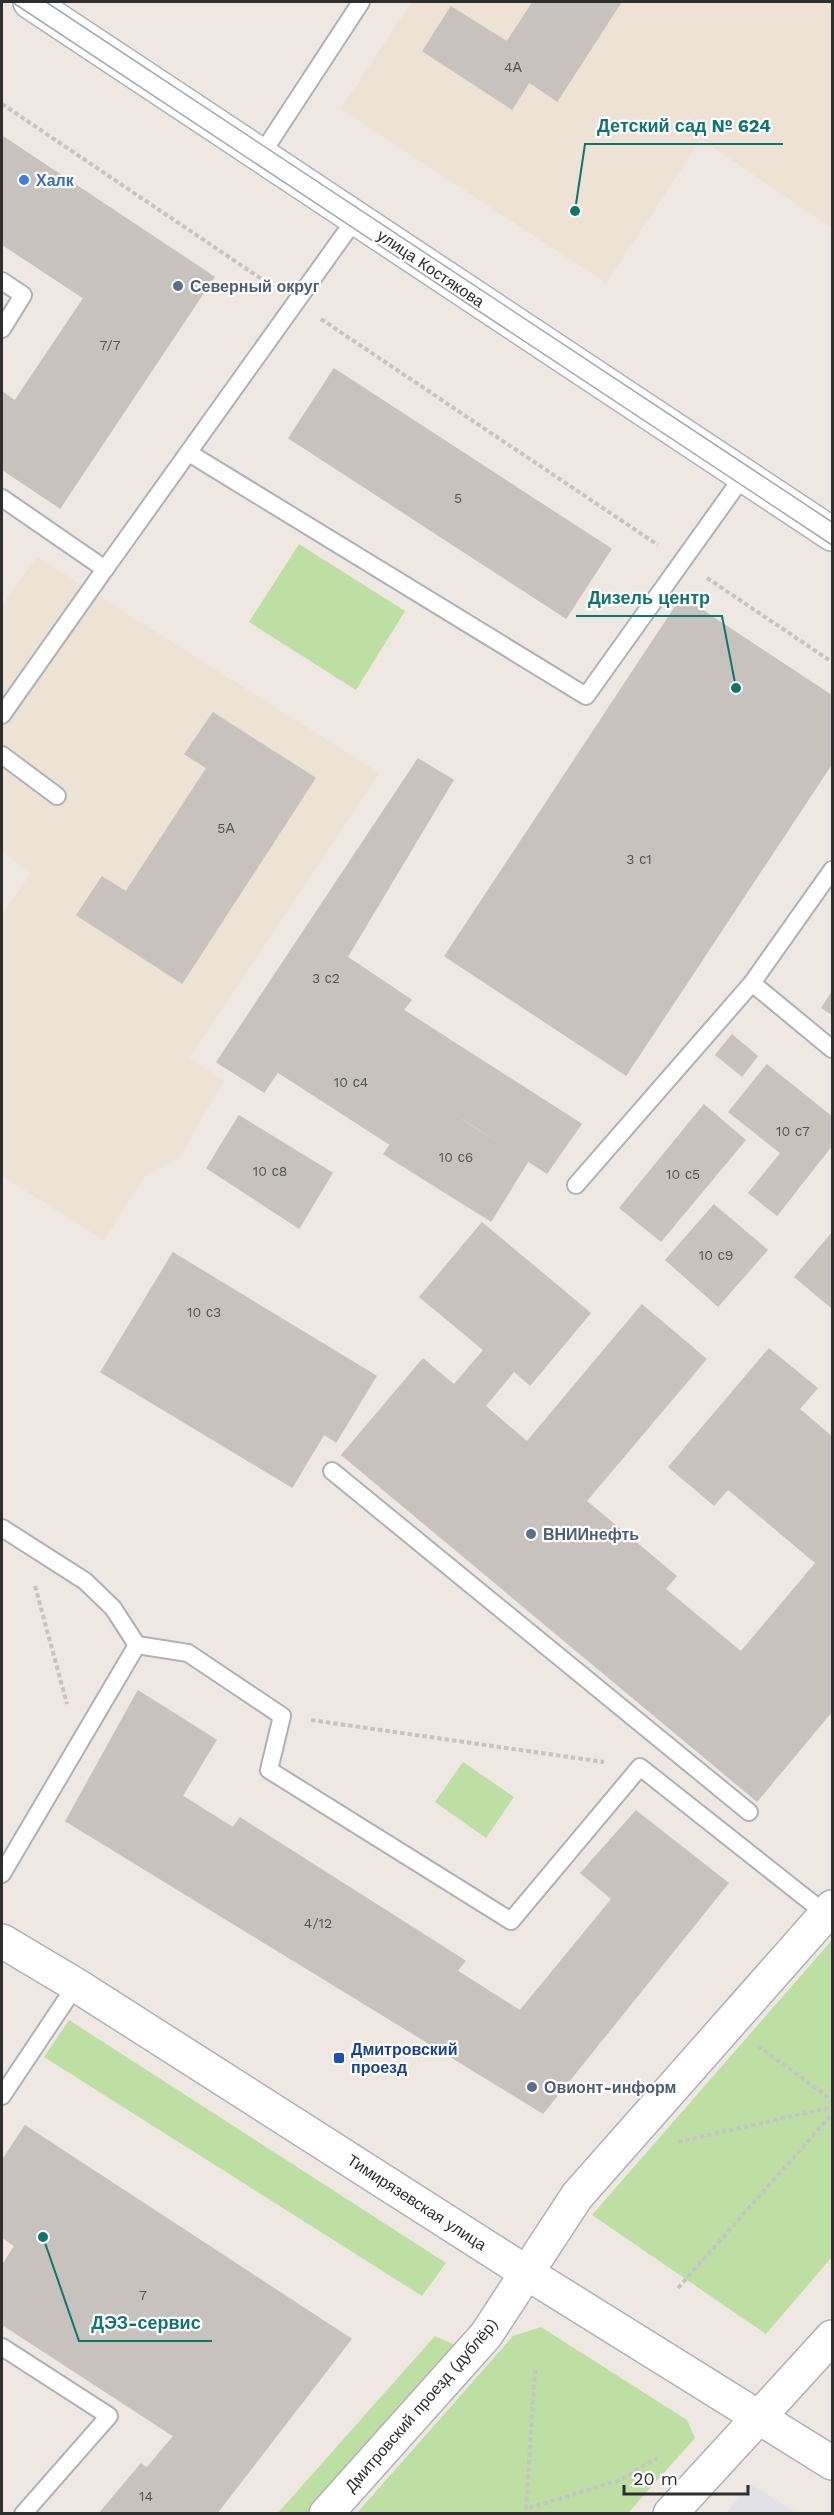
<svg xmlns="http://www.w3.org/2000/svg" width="834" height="2515" font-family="'Work Sans',sans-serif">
  <rect width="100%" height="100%" fill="#eee7e2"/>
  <!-- industrial -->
  <path fill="#e2e1e7" d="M751 2484 796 2513H726Z"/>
  <!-- education -->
  <g fill="#ede2d3">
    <path d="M412 2H832V228L701 139 606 283 341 109Z"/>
    <path d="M37 557 379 773 189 1058 224 1080 178 1159 144 1176 104 1240 2 1176V915L31 873 2 852V605Z"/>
  </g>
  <!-- green -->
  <g fill="#bedfa3">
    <path d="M299 544 405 611 356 690 249 622Z"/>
    <path d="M463 1762 514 1797 486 1838 435 1802Z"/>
    <path d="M832 1940V2257L766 2334 592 2215Z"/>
    <path d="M69 2020 446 2263 422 2296 44 2057Z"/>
    <path d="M541 2327 687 2420 695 2438 628 2513H357L513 2336Z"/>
    <path d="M435 2336 457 2346 307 2513 277 2514Z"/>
  </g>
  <!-- building -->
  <g fill="#c7c2bd" stroke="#c9c3bb" stroke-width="1.5">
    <path d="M533 2H621L557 101 529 82 512 109 423 51 451 7 507 42Z"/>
    <path d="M2 136 214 277 60 508 2 469V392L15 401 84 298 2 244Z"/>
    <path d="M334 369 611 549 566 618 289 438Z"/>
    <path d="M682 597 832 696V763L626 1075 445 956Z"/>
    <path d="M213 713 315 778 182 983 77 915 102 877 126 892 207 768 185 754Z"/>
    <path d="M418 759 453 780 347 957 411 1000 403 1010 581 1124 547 1173 312 1021 264 1092 217 1062Z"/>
    <path d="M832 992V1014L822 1008Z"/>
    <path d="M312 1021 424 1093 391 1145 278 1072Z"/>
    <path d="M732 1035 757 1056 742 1076 716 1055Z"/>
    <path d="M767 1065 832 1117V1145L777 1215 749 1193 781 1153 729 1112Z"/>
    <path d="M424 1093 474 1128 528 1161 491 1221 384 1154Z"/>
    <path d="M704 1105 745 1140 661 1241 620 1208Z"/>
    <path d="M239 1116 332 1173 299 1228 207 1168Z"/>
    <path d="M714 1205 767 1250 718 1306 666 1260Z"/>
    <path d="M482 1223 590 1313 530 1385 514 1371 485 1406 527 1442 642 1305 706 1359 586 1501 676 1576 665 1589 741 1652 816 1563 728 1489 714 1505 669 1467 769 1349 817 1388 799 1409 832 1437V1711L757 1801 342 1455 423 1359 454 1385 484 1350 420 1297Z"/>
    <path d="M832 1233V1308L795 1277Z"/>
    <path d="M173 1253 376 1376 336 1442 324 1434 292 1487 101 1372Z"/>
    <path d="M138 1691 216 1740 182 1796 233 1828 240 1818 465 1961 457 1971 520 2011 612 1899 581 1873 636 1811 728 1883 543 2113 66 1821Z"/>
    <path d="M25 2126 351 2339 216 2514H199L147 2468 174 2436 2 2324V2266L15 2246 2 2237V2161Z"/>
    <path d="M141 2464 147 2468 199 2514H99Z"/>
  </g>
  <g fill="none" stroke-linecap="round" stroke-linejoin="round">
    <!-- lane casing -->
    <g stroke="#aeb1b9" stroke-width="20">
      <g id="lane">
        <path d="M261 155 361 2"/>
        <path d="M2 281 23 295 2 329"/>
        <path d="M189 453 586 696 744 475"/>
        <path d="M2 498 105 569 356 218"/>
        <path d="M2 715 105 569"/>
        <path d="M2 755 57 796"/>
        <path d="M752 983 832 1049"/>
        <path d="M576 1185 752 983 832 870"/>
        <path d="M332 1471 749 1812"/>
        <path d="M2 1528 85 1581 113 1608 137 1645 188 1653 282 1716 269 1770 511 1921 640 1767 826 1914"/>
        <path d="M2 1874 137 1645"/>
        <path d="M2 2096 76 1985"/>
        <path d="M2 2347 109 2416 23 2514"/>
      </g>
    </g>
    <!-- street casing -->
    <g stroke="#aeb1b9" stroke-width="36">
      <g id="street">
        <path d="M326 2514 486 2335 577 2196 832 1907"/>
        <path d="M670 2514 759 2417"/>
      </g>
    </g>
    <!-- secondary casing -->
    <g stroke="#aeb1b9" stroke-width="36">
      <g id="secondary">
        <path d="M30 2 832 534"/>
        <path d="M2 1941 76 1985 527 2273 832 2463"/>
        <path d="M759 2417 832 2337"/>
      </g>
    </g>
    <!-- path -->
    <g stroke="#c4c4c4" stroke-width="4" stroke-dasharray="4.5 3" stroke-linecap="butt">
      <path d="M2 104 272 286"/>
      <path d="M321 319 658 545"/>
      <path d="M707 578 832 662"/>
      <path d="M35 1586 67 1704"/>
      <path d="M311 1720 604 1762"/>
      <path d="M758 2046 832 2100"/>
      <path d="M678 2142 832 2107"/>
      <path d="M678 2288 832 2114"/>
      <path d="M535 2370 526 2509 620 2480 657 2458"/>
    </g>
    <!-- lane -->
    <use href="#lane" stroke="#fff" stroke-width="16"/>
    <!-- street -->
    <use href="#street" stroke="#fff" stroke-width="33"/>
    <!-- secondary -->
    <use href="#secondary" stroke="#fff" stroke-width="33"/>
    <!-- tram -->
    <g stroke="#a4a9b6" stroke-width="1.5">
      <path d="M12 2 832 545"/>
      <path d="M46 2 832 522"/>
    </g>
  </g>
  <!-- markers -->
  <circle fill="#3f7fe0" stroke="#fff" stroke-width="2" cx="24" cy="180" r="6"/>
  <g fill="#5c6f8a" stroke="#fff" stroke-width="2">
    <circle cx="178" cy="286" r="6"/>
    <circle cx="531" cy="1534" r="6"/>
    <circle cx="532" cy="2087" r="6"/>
  </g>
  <rect fill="#1a4fb4" stroke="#fff" stroke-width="2" x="333" y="2052" width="12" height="12" rx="3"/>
  <g text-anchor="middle" stroke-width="4.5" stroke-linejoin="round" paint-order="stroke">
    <!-- number labels -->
    <g font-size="14" fill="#545352">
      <text x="513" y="72">4А</text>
      <text x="110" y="350">7/7</text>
      <text x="458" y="503">5</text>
      <text x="226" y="833">5А</text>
      <text x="639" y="864">3 с1</text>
      <text x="326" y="983">3 с2</text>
      <text x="351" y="1087">10 с4</text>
      <text x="793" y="1136">10 с7</text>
      <text x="456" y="1162">10 с6</text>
      <text x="270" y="1176">10 с8</text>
      <text x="683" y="1179">10 с5</text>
      <text x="716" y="1260">10 с9</text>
      <text x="204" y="1317">10 с3</text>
      <text x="318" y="1928">4/12</text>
      <text x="143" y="2300">7</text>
      <text x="146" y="2501">14</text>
    </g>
    <!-- shop labels -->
    <g font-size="16" font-weight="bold" fill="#366cbe" stroke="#fff" text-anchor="start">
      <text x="36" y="186">Халк</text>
    </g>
    <!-- street labels -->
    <g font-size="16" fill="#2e2e2e" stroke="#fff">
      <text transform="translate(431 268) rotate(34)" y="6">улица Костякова</text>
      <text transform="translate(417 2202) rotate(33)" y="6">Тимирязевская улица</text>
      <text transform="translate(421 2405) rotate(-49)" y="6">Дмитровский проезд (дублёр)</text>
    </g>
    <!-- service labels -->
    <g font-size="16" font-weight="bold" fill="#4e5e75" stroke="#fff" text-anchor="start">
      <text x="190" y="292">Северный округ</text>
      <text x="543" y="1540">ВНИИнефть</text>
      <text x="544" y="2093">Овионт-информ</text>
    </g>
    <!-- transit labels -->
    <g font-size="16" font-weight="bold" fill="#164399" stroke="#fff" text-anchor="start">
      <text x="351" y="2055">Дмитровский<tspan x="351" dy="18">проезд</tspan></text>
    </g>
  </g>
  <!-- callouts -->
  <path fill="none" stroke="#0f766e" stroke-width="2" d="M575 211L585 144H783M736 688L722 616H576M43 2237L79 2341H212"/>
  <g fill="#0f766e" stroke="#fff" stroke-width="2">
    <circle cx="575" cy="211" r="6"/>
    <circle cx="736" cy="688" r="6"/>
    <circle cx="43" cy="2237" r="6"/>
  </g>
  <g font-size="18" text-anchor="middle" font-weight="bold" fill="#0f766e" stroke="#fff" stroke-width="4.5" stroke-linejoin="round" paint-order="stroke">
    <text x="684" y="132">Детский сад № 624</text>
    <text x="649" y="604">Дизель центр</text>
    <text x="146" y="2329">ДЭЗ-сервис</text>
  </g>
  <!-- border -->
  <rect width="834" height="2515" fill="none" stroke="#2e2e2e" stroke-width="6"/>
  <!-- scale -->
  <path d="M624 2485v9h124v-9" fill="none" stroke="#2e2e2e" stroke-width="3"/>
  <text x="633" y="2485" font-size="18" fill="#2e2e2e" stroke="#ffffff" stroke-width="4.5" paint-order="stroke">20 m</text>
</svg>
